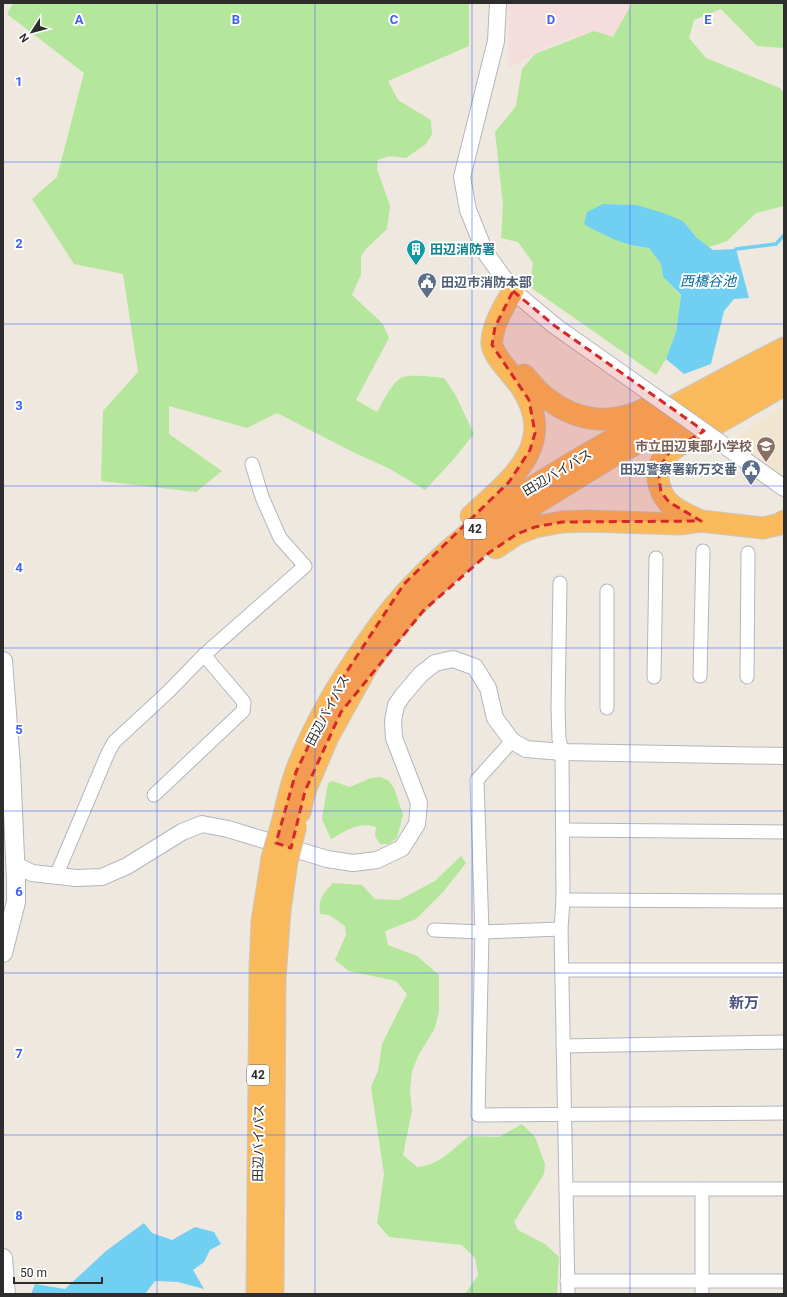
<svg xmlns="http://www.w3.org/2000/svg" width="787" height="1297" font-family="Roboto,'Noto Sans JP',sans-serif">
  <rect width="100%" height="100%" fill="#eee8df"/>
  <!-- education -->
  <path fill="#f0e5cf" d="M784 406V488L725 446Z"/>
  <!-- medical -->
  <path fill="#f5ddde" d="M509 3H632L613 37 594 31 551 45 508 68Z"/>
  <!-- green -->
  <g fill="#b4e69b">
    <path d="M13 3H469V46L388 81 398 100 431 120 432 134 426 144 406 158 389 156 378 160 377 169 390 206 387 229 367 248 361 256V274L352 295 383 324 389 338 356 400 377 412C383 403 392 381 403 377 412 374 434 377 444 378L455 394 474 434 452 461 425 490 390 469 351 451 277 413 247 428 169 406V434L222 471 196 492 101 481 103 411 138 372 123 274 74 264 32 199 57 177 84 73 7 14Z"/>
    <path d="M632 3H784V46L783 48 757 46 721 9 694 20 689 38 706 58 780 88 784 93V206L756 213 727 241 709 247 697 238 683 221 637 205 603 204 637 247 649 248 661 264 663 277 681 296 676 332 666 359 656 375 530 287 533 263 518 242 501 238 503 205 495 132 516 106 522 69 535 54 594 31 613 37Z"/>
    <path d="M380 777 388 780 394 788 403 815 397 838 389 844H380L375 836 376 827C359 821 345 831 331 839L322 819 328 783 332 781 350 787 371 778Z"/>
    <path d="M461 856 466 863 443 892 416 919 385 931 388 945 417 956 439 975V1012L434 1030 419 1054 412 1071 410 1090 412 1111 403 1155 417 1167C438 1166 453 1149 469 1136L499 1137 522 1124 535 1137 545 1164 544 1174 514 1222 518 1230 545 1244 559 1257 557 1294H465L478 1275 475 1258 462 1245 389 1237 377 1223 384 1174 371 1087 378 1071 382 1044 407 994 396 981 349 971 335 960 346 935 345 926 329 915 320 914C318 898 323 894 333 883L362 885 375 899 399 900 435 881Z"/>
  </g>
  <!-- water -->
  <g fill="#71cff2">
    <path d="M603 204 637 205 663 213 683 221 697 238 713 250 736 249 749 298 734 299 724 311 711 364 684 374 666 359 676 332 681 295 663 277 661 264 649 248C626 246 604 236 584 224L587 212Z"/>
    <path d="M144 1223 152 1233 172 1240 195 1227 214 1232 221 1244 210 1250 204 1262 193 1270 204 1289 178 1282 155 1281 145 1294H31L35 1284 65 1289 106 1251Z"/>
  </g>
  <g fill="none" stroke-linecap="round" stroke-linejoin="round">
    <!-- stream -->
    <path stroke="#71cff2" stroke-width="3.5" d="M736 249 776 244 784 235"/>
    <!-- minor casing -->
    <g stroke="#b3b6c0" stroke-width="15">
      <g id="minor">
        <path d="M560 583 558 708 559 739 562 752 563 900 561 929 568 1294"/>
        <path d="M607 591V708"/>
        <path d="M700 676 703 551"/>
        <path d="M654 677 656 558"/>
        <path d="M747 677 748 553"/>
        <path d="M512 741 477 780 482 932 478 1115 784 1113"/>
        <path d="M154 795 243 711 244 702 204 655"/>
        <path d="M563 830 784 832"/>
        <path d="M56 876 108 753 114 742 168 692 204 655 305 566 280 538 262 497 252 464"/>
        <path d="M563 900 784 901"/>
        <path d="M434 930 482 932 561 929"/>
        <path d="M562 970H784"/>
        <path d="M563 1046 784 1042"/>
        <path d="M566 1189H784"/>
        <path d="M702 1189V1294"/>
        <path d="M567 1281H784"/>
      </g>
    </g>
    <!-- tertiary casing -->
    <g stroke="#b3b6c0" stroke-width="18">
      <g id="tertiary">
        <path d="M498 3 496 41 462 177 468 210 485 252 513 291 555 326 623 374"/>
        <path d="M725 446 784 488"/>
        <path d="M16 865 32 873 76 878 102 877 127 866 182 832 202 824 228 829 327 859 353 863 377 860 402 848 417 824 419 803 394 738 393 721 396 705 403 695 421 674 435 663 453 659 475 667 488 688 495 718 512 741 526 749 562 752 784 756"/>
      </g>
    </g>
    <!-- secondary casing -->
    <g stroke="#b3b6c0" stroke-width="20">
      <g id="secondary">
        <path d="M3 661 11 766 16 880V902L3 953"/>
        <path d="M3 1258 6 1294"/>
      </g>
    </g>
    <!-- trunk casing -->
    <g stroke="#c8c8c8" stroke-width="23">
      <g id="trunk">
        <path d="M524 375C531 382 537 391 545 397 578 423 612 426 649 407"/>
        <path d="M471 516C510 480 559 445 521 387 513 375 495 359 492 345 490 329 505 304 513 291"/>
        <path d="M701 521C690 516 677 511 668 502 658 490 654 472 663 459 667 453 674 449 680 445L784 385"/>
        <path d="M496 548 517 534 535 527 562 522 586 521 680 524 701 521 763 528 780 524 784 521"/>
        <path d="M300 812 305 791 328 737 368 665 391 634 416 605 441 580 479 546 538 502 613 456 784 365"/>
        <path d="M282 823C286 806 290 788 296 771 311 732 332 694 355 660 372 635 389 610 410 588 475 517 560 468 644 422 691 397 737 372 784 348"/>
        <path d="M257 1294 260 969 262 921 272 858"/>
        <path d="M273 1294 275 979 280 910 287 861"/>
      </g>
    </g>
    <!-- minor -->
    <use href="#minor" stroke="#fff" stroke-width="13"/>
    <!-- tertiary -->
    <use href="#tertiary" stroke="#fff" stroke-width="16"/>
    <!-- secondary -->
    <use href="#secondary" stroke="#fff" stroke-width="18"/>
    <!-- trunk -->
    <use href="#trunk" stroke="#faba5c" stroke-width="21"/>
    <!-- tertiary-bridge casing -->
    <g stroke="#b3b6c0" stroke-width="18" stroke-linecap="butt">
      <path id="tertiary-bridge" d="M623 374 725 446"/>
    </g>
    <!-- trunk-bridge casing -->
    <g stroke="#c8c8c8" stroke-width="23" stroke-linecap="butt">
      <g id="trunk-bridge">
        <path d="M272 858 282 823"/>
        <path d="M287 861 296 826"/>
      </g>
    </g>
    <!-- tertiary-bridge -->
    <use href="#tertiary-bridge" stroke="#fff" stroke-width="16"/>
    <!-- trunk-bridge -->
    <use href="#trunk-bridge" stroke="#faba5c" stroke-width="21"/>
  </g>
  <!-- marked area -->
  <path fill="#d62828" fill-opacity="0.2" stroke="#d62828" stroke-width="3" stroke-dasharray="8 5" stroke-linejoin="round" d="M513 291 555 326 704 431 669 453 658 470 661 492 669 502 701 521 562 522 535 527 517 534 490 552 423 611 341 712 305 791 291 848 276 843 296 772 336 688 404 584 509 482 530 450 535 433 529 400 492 345 495 327Z"/>
  <!-- grid -->
  <path fill="none" stroke="#3d60fe" stroke-width="1" stroke-opacity="0.55" d="M157 3V1294M315 3V1294M472 3V1294M630 3V1294M3 162H784M3 324H784M3 486H784M3 648H784M3 811H784M3 973H784M3 1135H784"/>
  <!-- icons -->
  <defs>
    <g id="building-pin" transform="scale(1)"><path d="M0 17L-7.5 6A9.5 9.5 0 1 1 7.5 6Z" fill="#0f9aa8" stroke="#fff"/><path d="M-4-6H4V6H1V3H-1V6H-4ZM-2.5-4.3h1.7v1.8h-1.7ZM.8-4.3h1.7v1.8H.8ZM-2.5-1h1.7V.8h-1.7ZM.8-1h1.7V.8H.8Z" fill="#fff"/></g>
    <g id="civic-pin" transform="scale(1)"><path d="M0 17L-7.5 6A9.5 9.5 0 1 1 7.5 6Z" fill="#5c6f8a" stroke="#fff"/><path d="M-.6-6.5H3V-4.5H.6V-3L4-1V1h2V6H-6V1h2V-1L-.6-3ZM-1.2 2.5V6h2.4V2.5Z" fill="#fff"/></g>
    <g id="school-pin" transform="scale(1)"><path d="M0 17L-7.5 6A9.5 9.5 0 1 1 7.5 6Z" fill="#8d6e63" stroke="#fff"/><path d="M0-5L7-2L0 1L-7-2ZM-4 1L0 2.5L4 1V4Q0 6-4 4Z" fill="#fff"/></g>
  </defs>
  <g fill-rule="evenodd">
    <use href="#building-pin" x="416" y="249"/>
    <use href="#civic-pin" x="427" y="282"/>
    <use href="#school-pin" x="766" y="446"/>
    <use href="#civic-pin" x="751" y="469"/>
  </g>
  <g text-anchor="middle" stroke-width="4" stroke-linejoin="round" paint-order="stroke">
    <!-- shield labels -->
    <g fill="#fff" stroke="#6c6c6c" stroke-width="1">
      <rect x="464" y="519" width="22" height="20" rx="3"/>
      <rect x="247" y="1065" width="22" height="20" rx="3"/>
    </g>
    <g font-size="12" font-weight="bold" fill="#2d2d2d">
      <text x="475" y="533">42</text>
      <text x="258" y="1079">42</text>
    </g>
    <!-- culture labels -->
    <g font-size="13" font-weight="bold" fill="#0d838f" stroke="#fff" text-anchor="start">
      <text x="430" y="254">田辺消防署</text>
    </g>
    <!-- service labels -->
    <g font-size="13" font-weight="bold" fill="#4e5e75" stroke="#fff" text-anchor="start">
      <text x="441" y="287">田辺市消防本部</text>
      <text x="737" y="474" text-anchor="end">田辺警察署新万交番</text>
    </g>
    <!-- education labels -->
    <g font-size="13" font-weight="bold" fill="#785e54" stroke="#fff" text-anchor="end">
      <text x="752" y="451">市立田辺東部小学校</text>
    </g>
    <!-- street labels -->
    <g font-size="13" fill="#2d2d2d" stroke="#fff">
      <text transform="translate(557 472) rotate(-31)" y="5">田辺バイパス</text>
      <text transform="translate(327 710) rotate(-62)" y="5">田辺バイパス</text>
      <text transform="translate(258 1143) rotate(-89)" y="5">田辺バイパス</text>
    </g>
    <!-- water labels -->
    <g font-size="14" font-style="italic" fill="#0a6ea3" stroke="#fff">
      <text x="708" y="286">西橋谷池</text>
    </g>
    <!-- quarter labels -->
    <g font-size="15" font-weight="bold" fill="#4b547f" stroke="#fff">
      <text x="744" y="1008">新万</text>
    </g>
  </g>
  <g font-size="13" text-anchor="middle" font-weight="bold" fill="#3d60fe" stroke="#fff" stroke-width="4" stroke-linejoin="round" paint-order="stroke">
    <text x="79" y="24">A</text>
    <text x="236" y="24">B</text>
    <text x="394" y="24">C</text>
    <text x="551" y="24">D</text>
    <text x="708" y="24">E</text>
    <text x="19" y="86">1</text>
    <text x="19" y="248">2</text>
    <text x="19" y="410">3</text>
    <text x="19" y="572">4</text>
    <text x="19" y="734">5</text>
    <text x="19" y="896">6</text>
    <text x="19" y="1058">7</text>
    <text x="19" y="1220">8</text>
  </g>
  <!-- border -->
  <rect width="787" height="1297" fill="none" stroke="#2d2d2d" stroke-width="8"/>
  <!-- north arrow -->
  <g transform="translate(32 32) rotate(234)" stroke="#ffffff" stroke-width="3" paint-order="stroke">
  <path d="M0-3L7 15L0 10L-7 15Z" fill="#2d2d2d"/>
  <text y="-6" font-size="11" font-weight="bold" text-anchor="middle" fill="#2d2d2d">N</text>
  </g>
  <!-- scale -->
  <path d="M14 1277v6h88v-6" fill="none" stroke="#2d2d2d" stroke-width="2"/>
  <text x="20" y="1277" font-size="12" fill="#2d2d2d" stroke="#ffffff" stroke-width="3" paint-order="stroke">50 m</text>
</svg>
